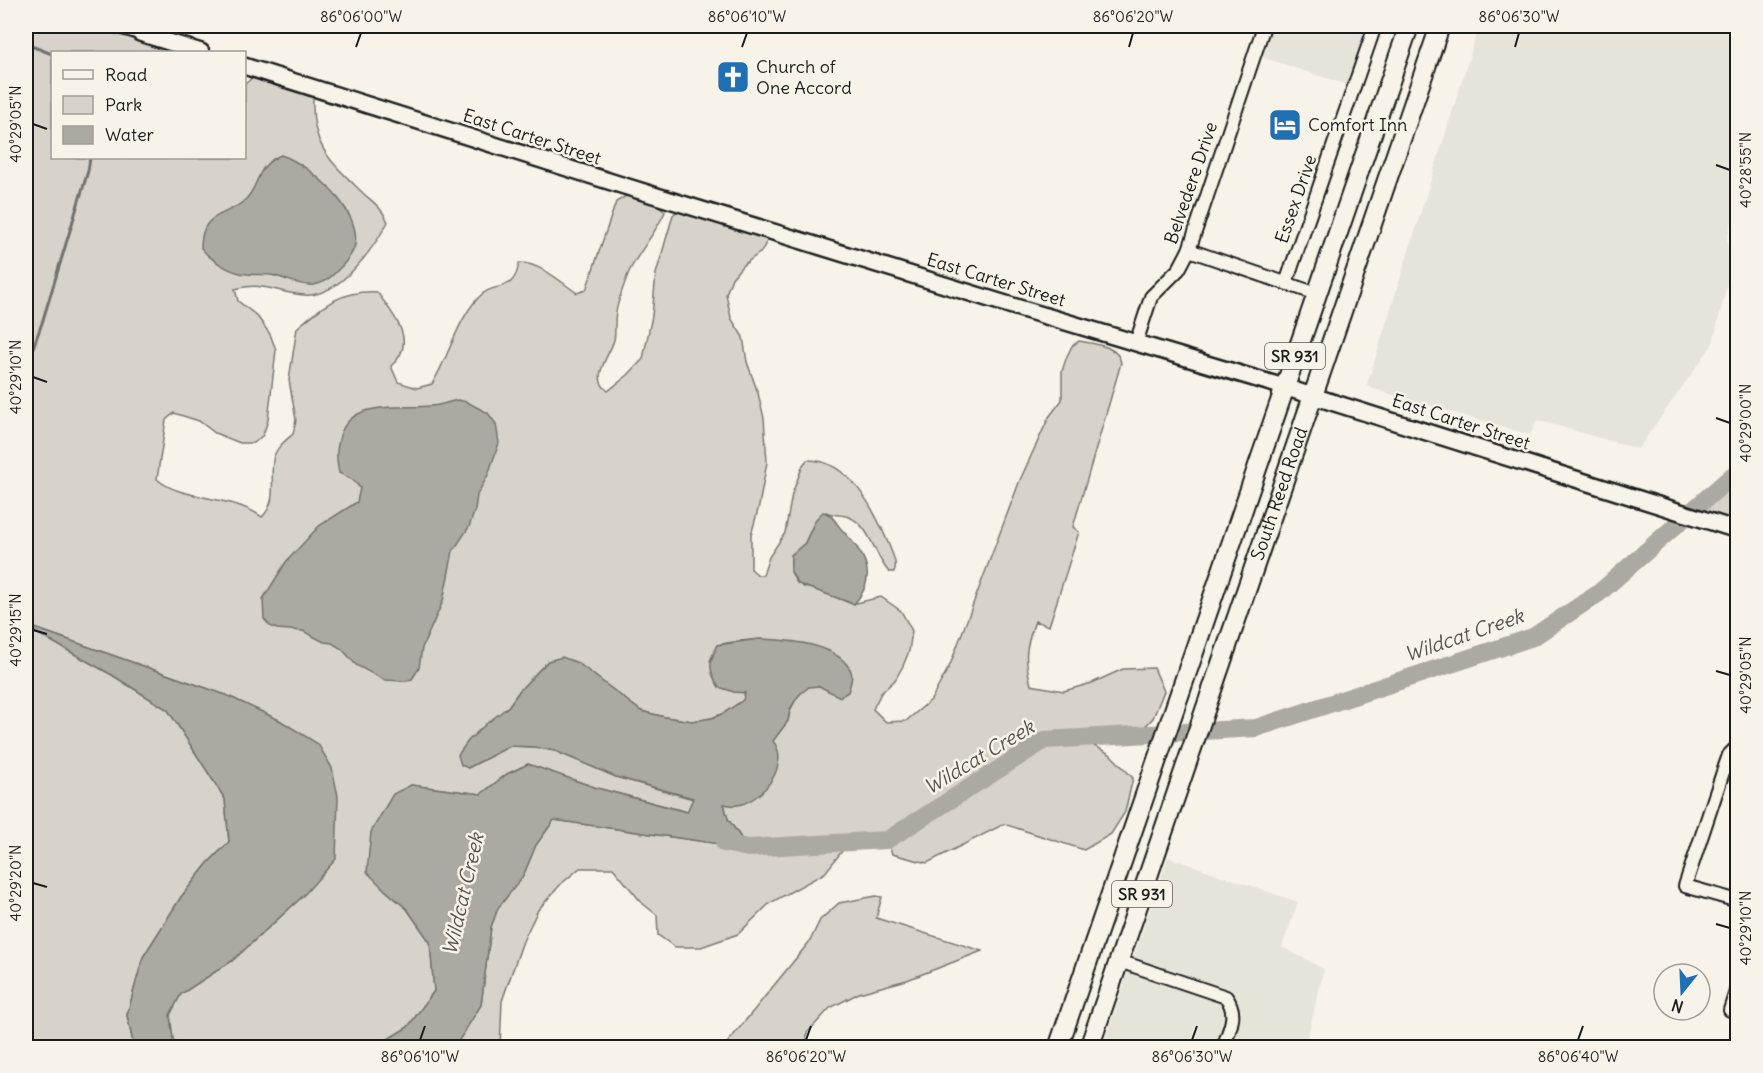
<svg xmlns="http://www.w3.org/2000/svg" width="1763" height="1073" font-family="Delius,sans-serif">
  <rect width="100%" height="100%" fill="#f7f3e8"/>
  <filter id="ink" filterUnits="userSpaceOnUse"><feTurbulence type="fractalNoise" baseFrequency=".0167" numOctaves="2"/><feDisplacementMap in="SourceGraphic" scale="12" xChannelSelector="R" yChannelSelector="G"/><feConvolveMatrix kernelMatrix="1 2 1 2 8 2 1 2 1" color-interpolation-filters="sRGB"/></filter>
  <g filter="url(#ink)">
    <!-- built -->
    <g fill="#e6e3d9">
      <path d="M1269 26H1381L1360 89 1258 56Z"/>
      <path d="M1479 26H1737L1738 202 1727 238 1730 274 1712 345 1638 449 1537 420 1530 435 1373 389 1367 385Z"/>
      <path d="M1168 857 1298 902 1282 947 1324 969 1305 1047 1102 1048Z"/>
    </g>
    <!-- green -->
    <g fill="#d7d3cb" stroke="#7a7874" stroke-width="1.5">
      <path d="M26 26H93L179 52H52V158H244L245 84 253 77 276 82 313 98C311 147 331 162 364 194 374 203 382 208 388 222 373 249 339 298 304 295 278 293 262 281 235 289L238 301 257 316 270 334 276 350 268 420 263 435 254 443H240L215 433 199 421 174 413 166 420 157 479C181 501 230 494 262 517 278 502 270 480 273 461 274 449 285 441 293 434L296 420 289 380 297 328C322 306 342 290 377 292 393 314 419 342 391 366L398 382 417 388 432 384C449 357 456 322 478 298 495 279 514 296 519 263 539 262 561 282 577 293L586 290 616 202 626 196C638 199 658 201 665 212 656 232 641 249 631 268 627 275 617 304 616 312 614 321 616 331 614 340 610 355 589 378 608 391L628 375 643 359 652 316 656 274 673 215 678 210 765 238 767 241 761 252 742 266 732 278 726 294 731 318 743 337 747 362 758 393 764 418 767 462 759 506 751 535V569L758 575H763L769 557 785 533 792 494 803 465 807 460C850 459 875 511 889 545 892 554 898 563 894 572H889C874 556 871 526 849 517 842 514 833 516 826 512L813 525 805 543 791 555V566L795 581 804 587 821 591 852 604 881 597 901 611 912 631 909 651 903 666 895 680 881 693 873 709 886 722 906 721 931 700 950 665 1020 480 1049 417 1062 400V371L1067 356 1072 346 1079 341C1094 344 1118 345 1121 363L1073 527 1079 532 1049 626 1035 621C1025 649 1024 657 1031 685L1064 691 1092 683 1123 669 1154 668 1164 691 1153 718 1137 735 1079 738 1110 754 1133 778 1125 812 1111 834 1084 850 1004 824 927 863 892 854 887 840 849 842 825 873 770 903 738 934 701 947H675L658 935 657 915 642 903 613 868H580L561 884 538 910 523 941 502 1001 500 1047H453L481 1005 491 927 498 908 523 876 536 845 554 820 748 848 728 819 724 804 788 721C790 708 801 682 819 686 822 686 825 689 828 691L830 651C792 639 757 636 717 645L710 661 734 692H745L744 700 724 713 712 718 692 721 665 717 641 711 598 680 548 661 520 690 508 707 468 741V768L510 746 534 747 555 751 616 777 693 799 688 812 597 788 528 764 507 774 481 794 411 785 385 890 407 909 430 942 434 991 408 1027 375 1047H180L173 1040 170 1015 181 994 232 961 303 896 281 721 226 695 26 625Z"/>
      <path d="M1737 473V531L1687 515 1733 475Z"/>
      <path d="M26 627 112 675 168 710 225 799 229 842 208 863 181 897 143 957 127 1015 134 1047H26Z"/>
      <path d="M876 896 882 897 876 918 982 951 907 980 859 993 830 1008 807 1033V1047H724L810 941 820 920 839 903Z"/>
    </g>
    <!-- water -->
    <g fill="#aca9a2" stroke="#72716c" stroke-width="1.5">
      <path d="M281 155C311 165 361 210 355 245 353 253 346 262 340 268 332 276 326 283 314 285 300 287 284 277 270 275 263 274 255 275 247 274 230 273 211 260 201 248 201 209 228 218 246 199 261 183 255 166 281 155Z"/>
      <path d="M457 400 467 402 488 413 496 424 499 443 488 475 477 495 475 510 469 527 453 551 443 601 422 648 419 668 412 679 406 681 384 680 356 665 342 649 332 643 324 642 303 631 277 629 270 626 264 619 263 599 286 562 319 526 357 502 360 488 353 480 339 473C336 459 336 450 340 436 351 399 400 409 430 406 439 406 448 402 457 400Z"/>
      <path d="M823 512C833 514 836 524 843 531 865 554 879 576 854 604L798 584 791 572V555L805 543 816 519Z"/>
      <path d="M26 625 226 695 281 721 318 744 332 768 338 796 336 859 303 896 232 961 181 994 170 1015 173 1040 180 1047H134L127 1015 143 957 181 897 208 863 229 842 225 799 168 710 112 675 26 627Z"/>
      <path d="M759 639C786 640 834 642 850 669 854 676 850 685 848 692L840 697 819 686 809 687 799 695 790 709 788 721 773 741C791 763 764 800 738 805 734 806 728 805 724 804L728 819 748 848 554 820 536 845 523 876 498 908 491 927 481 1005 458 1042 453 1047H375L408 1027 434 991 430 942 407 909 385 890 367 872 371 832 393 794 411 785 481 794 507 774 528 764 597 788 687 812 693 798 616 777 555 751 534 747 510 746 468 768 461 765 458 755 468 741 486 724 508 707 520 690 548 661 562 657 578 663 641 711 665 717 692 721 712 718 724 713 743 700 745 693 734 692 719 687C708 670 709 663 717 645Z"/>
    </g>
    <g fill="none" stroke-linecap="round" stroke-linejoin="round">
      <!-- stream -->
      <g stroke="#72716c" stroke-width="3">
        <path d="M26 44 52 54"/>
        <path d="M26 367 42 323 88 171 90 158"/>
      </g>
      <!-- river -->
      <path stroke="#aca9a2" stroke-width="18" d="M724 843 748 848 887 840 1045 740 1256 728 1533 637 1599 593 1733 475 1738 473"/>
      <!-- minor casing -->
      <g stroke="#1c1c1c" stroke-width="16">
        <g id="minor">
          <path d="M115 26 140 33"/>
          <path d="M1189 250 1317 294"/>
          <path d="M1286 283 1375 26"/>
          <path d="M1136 343 1151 297 1179 269 1189 250 1264 26"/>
          <path d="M1738 746 1729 755 1723 772 1685 886 1738 901"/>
          <path d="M1119 961 1226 997C1239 1015 1229 1029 1223 1048"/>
          <path d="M1730 1010 1738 985"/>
        </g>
      </g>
      <!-- tertiary casing -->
      <g stroke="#1c1c1c" stroke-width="20">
        <g id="tertiary">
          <path d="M142 26 140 33 201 52"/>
          <path d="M244 66 618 184 1019 308 1284 387 1731 528"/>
        </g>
      </g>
      <!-- primary casing -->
      <g stroke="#1c1c1c" stroke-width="22">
        <g id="primary">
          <path d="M1058 1048 1409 26"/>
          <path id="s1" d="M1089 1048 1440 26"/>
        </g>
      </g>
      <!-- minor -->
      <use href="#minor" stroke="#f7f3e8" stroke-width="12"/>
      <!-- tertiary -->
      <use href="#tertiary" stroke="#f7f3e8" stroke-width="15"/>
      <!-- primary -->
      <use href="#primary" stroke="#f7f3e8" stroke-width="18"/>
    </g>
  </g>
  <!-- ticks -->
  <path fill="none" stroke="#1c1c1c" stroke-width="2" d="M356 47 361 33M742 47 747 33M1129 47 1133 33M1515 47 1519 33M33 124 47 129M1716 165 1730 170M33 377 47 382M1716 418 1730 423M33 630 47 634M1716 671 1730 675M33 883 47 887M1716 924 1730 928M420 1040 425 1026M806 1040 811 1026M1192 1040 1197 1026M1578 1040 1583 1026"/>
  <!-- icons -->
  <defs>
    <g id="church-square" transform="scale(1.725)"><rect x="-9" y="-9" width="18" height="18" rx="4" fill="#1f6fb2" stroke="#f7f3e8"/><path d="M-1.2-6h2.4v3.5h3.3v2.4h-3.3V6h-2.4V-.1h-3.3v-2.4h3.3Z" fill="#fff"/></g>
    <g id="hotel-square" transform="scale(1.725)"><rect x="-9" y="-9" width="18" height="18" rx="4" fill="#1f6fb2" stroke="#f7f3e8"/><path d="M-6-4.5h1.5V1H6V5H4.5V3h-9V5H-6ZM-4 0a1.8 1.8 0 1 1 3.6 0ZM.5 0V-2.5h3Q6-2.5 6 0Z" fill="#fff"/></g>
  </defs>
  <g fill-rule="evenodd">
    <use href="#church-square" x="733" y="77"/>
    <use href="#hotel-square" x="1285" y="125"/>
  </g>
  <g text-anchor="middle" stroke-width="5" stroke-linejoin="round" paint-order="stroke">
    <!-- shield labels -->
    <g fill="#f7f3e8" stroke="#5e5c59" stroke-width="1.5">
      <rect x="1265" y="343" width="60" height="26" rx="4.5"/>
      <rect x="1112" y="881" width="60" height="26" rx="4.5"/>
    </g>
    <g font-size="16" font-weight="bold" fill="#1c1c1c">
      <text x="1295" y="362">SR 931</text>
      <text x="1142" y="900">SR 931</text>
    </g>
    <!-- poi labels -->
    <g font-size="18" fill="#1c1c1c" stroke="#f7f3e8" text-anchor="start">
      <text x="756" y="73">Church of<tspan x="756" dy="21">One Accord</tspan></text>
      <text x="1308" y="131">Comfort Inn</text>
    </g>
    <!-- street labels -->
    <g font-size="18" fill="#1c1c1c" stroke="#f7f3e8">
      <text transform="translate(532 137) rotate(18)" y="6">East Carter Street</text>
      <text transform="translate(1191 183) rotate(-71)" y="6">Belvedere Drive</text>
      <text transform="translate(1296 199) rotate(-71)" y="6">Essex Drive</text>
      <text transform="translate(996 280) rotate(17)" y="6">East Carter Street</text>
      <text transform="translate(1461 422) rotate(18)" y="6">East Carter Street</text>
      <text dy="6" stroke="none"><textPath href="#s1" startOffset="586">South Reed Road</textPath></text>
    </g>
    <!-- water labels -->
    <g font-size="20" font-style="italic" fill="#565452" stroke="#f7f3e8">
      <text transform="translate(1464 635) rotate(-19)" y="7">Wildcat Creek</text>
      <text transform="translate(979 757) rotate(-31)" y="7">Wildcat Creek</text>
      <text transform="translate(463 894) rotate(-77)" y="7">Wildcat Creek</text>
    </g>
  </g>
  <!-- margin -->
  <rect width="1763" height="1073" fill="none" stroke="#f7f3e8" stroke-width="66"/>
  <!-- legend -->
  <rect x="51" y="51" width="195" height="108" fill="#f7f3e8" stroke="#9f9d96" stroke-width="1.5"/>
  <rect x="63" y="70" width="30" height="9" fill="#f7f3e8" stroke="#9f9d96" stroke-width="1.5"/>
  <text x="105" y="81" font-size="18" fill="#1c1c1c">Road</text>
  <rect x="63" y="96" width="30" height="18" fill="#d7d3cb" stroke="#9f9d96" stroke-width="1.5"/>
  <text x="105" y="111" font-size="18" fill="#1c1c1c">Park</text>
  <rect x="63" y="126" width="30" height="18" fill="#aca9a2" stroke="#9f9d96" stroke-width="1.5"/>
  <text x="105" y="141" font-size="18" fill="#1c1c1c">Water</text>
  <!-- north arrow -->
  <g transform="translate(1682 992) rotate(198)"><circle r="28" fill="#f7f3e8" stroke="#9f9d96" stroke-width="1.5"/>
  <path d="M0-4.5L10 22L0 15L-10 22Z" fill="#1f6fb2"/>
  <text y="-9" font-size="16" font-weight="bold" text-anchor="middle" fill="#1c1c1c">N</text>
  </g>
  <rect x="33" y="33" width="1697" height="1007" fill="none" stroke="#1c1c1c" stroke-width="2"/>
  <g font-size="15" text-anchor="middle" fill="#1c1c1c">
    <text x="361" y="22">86°06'00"W</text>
    <text x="747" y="22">86°06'10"W</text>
    <text x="1133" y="22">86°06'20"W</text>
    <text x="1519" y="22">86°06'30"W</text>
    <text transform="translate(16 124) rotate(-90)" y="5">40°29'05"N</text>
    <text transform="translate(1746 170) rotate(-90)" y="5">40°28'55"N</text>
    <text transform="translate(16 377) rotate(-90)" y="5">40°29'10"N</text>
    <text transform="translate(1746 423) rotate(-90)" y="5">40°29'00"N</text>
    <text transform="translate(16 630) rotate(-90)" y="5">40°29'15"N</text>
    <text transform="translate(1746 675) rotate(-90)" y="5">40°29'05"N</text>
    <text transform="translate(16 883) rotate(-90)" y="5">40°29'20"N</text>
    <text transform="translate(1746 928) rotate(-90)" y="5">40°29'10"N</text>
    <text x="420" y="1062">86°06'10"W</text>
    <text x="806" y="1062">86°06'20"W</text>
    <text x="1192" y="1062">86°06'30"W</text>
    <text x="1578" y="1062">86°06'40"W</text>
  </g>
</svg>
